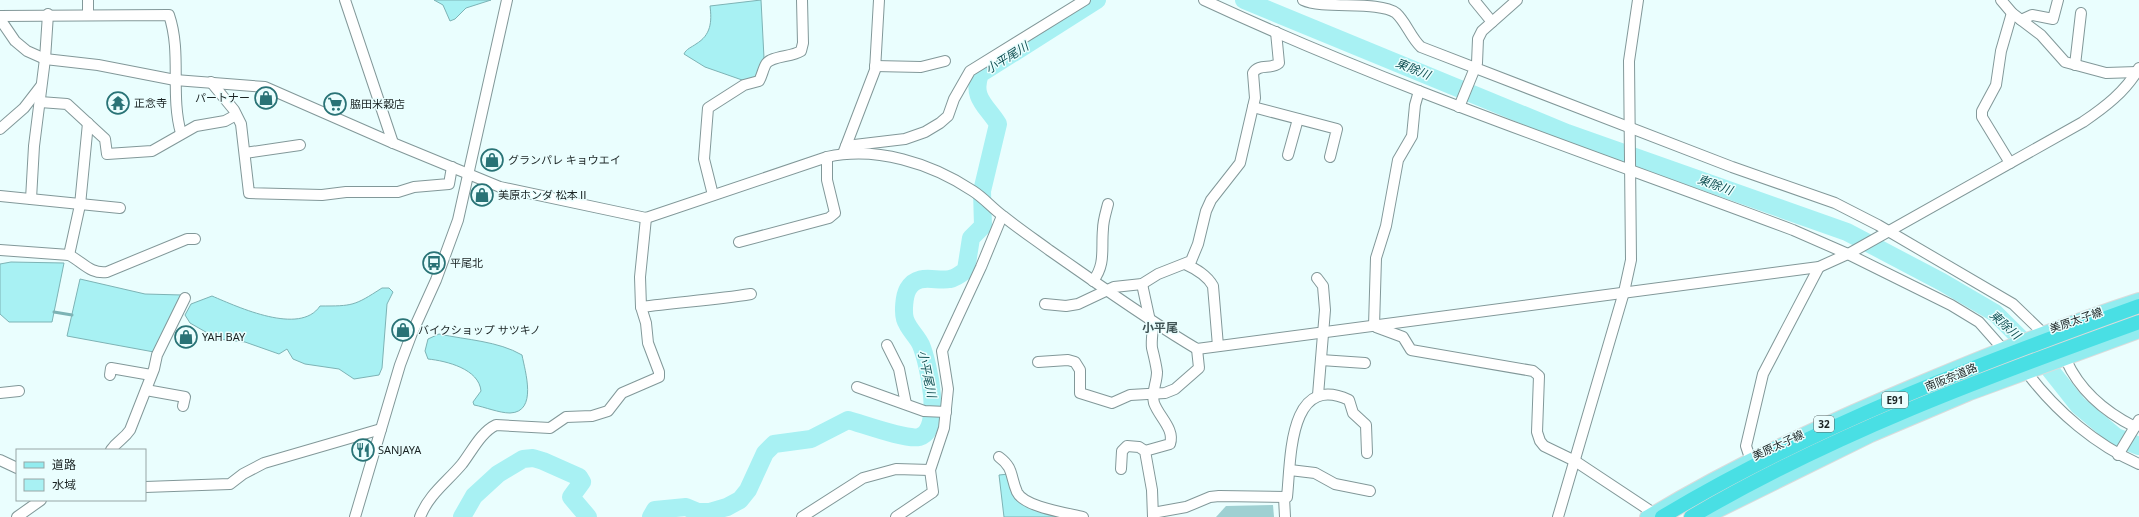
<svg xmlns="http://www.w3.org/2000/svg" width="2139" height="517" font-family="'Noto Sans','Noto Sans JP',sans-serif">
  <rect width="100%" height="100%" fill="#eafefe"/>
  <!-- green -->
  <path fill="#9fd0d2" d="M1273 505 1274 517H1216L1226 506Z"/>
  <!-- water -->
  <g fill="#a8f1f3" stroke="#7db3b5">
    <path d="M434 0H491L466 8 455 19 450 21 443 5Z"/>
    <path d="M761 0 764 58 760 65 758 76 745 81 705 67 684 54C686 49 692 47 696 44 711 35 712 22 710 6Z"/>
    <path d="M11 262 64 263 52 322H9L0 314V264Z"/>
    <path d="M80 279 145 294 182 295 154 352 67 336Z"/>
    <path d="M382 288H389L393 292 387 304 382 368 379 375 354 379 339 369 305 364 293 359 287 349 279 354 245 342 218 339 190 323 185 315 191 304 212 296C238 307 300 336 320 306 353 306 354 306 382 288Z"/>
    <path d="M439 334C467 340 498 341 522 355 525 371 538 412 510 413 499 413 485 407 474 405L473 402 481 391C479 369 447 361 428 359L425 351 428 339Z"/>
    <path d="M1009 474 1016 500 1023 504 1066 517H1004L999 475Z"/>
  </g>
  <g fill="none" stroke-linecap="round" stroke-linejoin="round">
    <!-- stream -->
    <path stroke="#7db3b5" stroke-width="3" d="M54 312 72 315"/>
    <!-- river -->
    <g stroke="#a8f1f3" stroke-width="18">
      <path d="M1244 0 1567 133 1847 232 1942 282 1995 313 2044 362 2078 405 2116 437 2139 446"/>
      <path d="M462 517 474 496 498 474 523 459 533 458 543 461 579 477 582 482 571 497 588 517"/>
      <path d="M651 517 655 510 686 507 698 512H710L727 507 740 500 748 490 765 453 774 444 811 439 848 420C863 424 906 440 919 437 944 430 928 362 921 345 917 336 908 329 905 319 903 312 904 296 908 289 918 272 936 282 950 279 956 278 961 274 966 270L971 238 983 226 982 191 998 124C987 106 971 98 980 74L1097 0"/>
    </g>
    <!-- minor casing -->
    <g stroke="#829899" stroke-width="12">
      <g id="minor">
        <path d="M345 0 393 143"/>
        <path d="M1204 0C1395 89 1596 156 1793 230L1848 254 1951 305 1979 322 2002 348"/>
        <path d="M1303 0C1324 10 1378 0 1396 13 1406 22 1411 38 1421 47L1732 167 1835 203 1878 225 2013 304 2042 332"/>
        <path d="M1474 0 1492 22"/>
        <path d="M2001 0 2012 13 2041 35 2065 62 2106 73 2137 72"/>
        <path d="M88 15V0"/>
        <path d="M0 16 169 15C182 53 170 95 181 133"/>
        <path d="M0 19 15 41 27 51 45 59 98 65 175 80 265 87 393 143 500 187 646 218 827 157C876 146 931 163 973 191 984 198 992 208 1003 216 1018 228 1034 239 1049 250 1098 284 1146 319 1197 349L1819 267 1850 253 2083 122C2105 107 2125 92 2139 68"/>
        <path d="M2021 20 2032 15 2053 19 2058 0"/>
        <path d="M2075 65 2081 13"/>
        <path d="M875 66 921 67 945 61"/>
        <path d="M211 82 234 110 241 124 249 193 322 195 346 192H398L414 187 449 184 452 167"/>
        <path d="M40 102 67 104 105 139 107 154 152 151 196 126 225 121 236 115"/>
        <path d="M1253 107 1337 129 1330 157"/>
        <path d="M1459 107 1477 63 1478 39 1482 31 1517 0"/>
        <path d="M0 129 24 108 41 86"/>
        <path d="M846 146 905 139 925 132 940 123 948 116 954 99 970 71 1085 0"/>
        <path d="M844 151 875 70 879 0"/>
        <path d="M245 153 300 145"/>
        <path d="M1288 155 1298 119"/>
        <path d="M2010 163 1982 117V111L1996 85 2001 51 2012 13"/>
        <path d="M713 195 704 159 708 108 744 85 759 81C762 76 763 69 766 64 771 56 792 57 801 51L803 43 802 0"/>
        <path d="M0 196 120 208"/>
        <path d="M31 199 34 146 45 59 48 14"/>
        <path d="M739 242 829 218 835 213 827 180V157"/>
        <path d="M0 250 69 255C84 263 90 274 107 272L187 239H195"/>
        <path d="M69 255 80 205 88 123"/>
        <path d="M1185 264C1196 269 1207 275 1213 286L1218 346"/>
        <path d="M1317 278 1323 286 1325 310 1318 395"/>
        <path d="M1093 281C1106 264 1101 249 1103 229 1103 221 1106 212 1108 204"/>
        <path d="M1142 284 1150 321"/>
        <path d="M1045 304 1066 306 1078 304 1114 287 1142 284 1158 274 1191 261 1198 244 1206 211 1211 200 1240 163 1255 98 1253 73C1259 63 1271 70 1279 63L1276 32"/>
        <path d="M641 307C678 302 714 300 751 294"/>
        <path d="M1374 326 1376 258 1386 226 1398 160 1412 136 1415 105 1419 91"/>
        <path d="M1376 327 1403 337 1411 350 1533 371 1539 376 1537 432 1540 441 1544 446 1575 461 1658 516"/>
        <path d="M887 345 899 369 906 404"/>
        <path d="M1321 360 1365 363"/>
        <path d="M2066 360C2080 391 2105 412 2135 427"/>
        <path d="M1038 362 1068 360 1075 362 1080 370V393L1112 403 1130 395 1165 393 1175 389 1199 368 1197 349"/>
        <path d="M2028 374C2057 412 2096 445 2139 464"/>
        <path d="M110 375 111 368 151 375"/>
        <path d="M857 387 924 411 946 412"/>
        <path d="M146 390 185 397 183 406"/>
        <path d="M0 393 19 391"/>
        <path d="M111 450C118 440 124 439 130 430L154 369 157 355 185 298"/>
        <path d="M1145 451 1170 444C1175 429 1159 417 1154 403 1151 392 1157 383 1157 372 1156 364 1154 356 1152 348 1151 340 1153 332 1153 324"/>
        <path d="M2118 455 2139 420"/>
        <path d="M999 457C1014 468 1010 476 1017 492 1024 507 1067 513 1083 517"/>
        <path d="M1750 458 1746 446 1763 374 1819 267"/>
        <path d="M0 460 17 468"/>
        <path d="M1121 469 1122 451 1127 446 1139 447 1145 451 1152 490 1153 517"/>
        <path d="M1290 470 1315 473 1335 484 1370 491"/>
        <path d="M145 487 230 484 243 474 264 463 381 429"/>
        <path d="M1284 497 1285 517"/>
        <path d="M1153 513 1186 507 1210 497 1219 496 1287 497C1291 460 1288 372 1349 400L1353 413 1366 425 1367 453"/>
        <path d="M17 517 41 500"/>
        <path d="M355 517 400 365 412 333 436 280 458 220 507 0"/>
        <path d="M420 517C429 494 447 482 462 464 472 451 481 432 496 425L550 428 566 417 592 416 608 411 622 393 659 377V372L648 343 646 323 641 307 640 277 646 218"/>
        <path d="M802 517 863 478 896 469 930 470"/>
        <path d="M896 517 933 492 930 470 944 428 948 389 942 351 981 267 1002 216"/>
        <path d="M1558 517 1624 292 1631 260 1629 61 1638 0"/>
      </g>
    </g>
    <!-- major casing -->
    <g stroke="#dadcdc" stroke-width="14">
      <g id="major">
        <path d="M1646 517C1737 462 1832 419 1930 378 1999 349 2068 322 2139 299"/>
        <path d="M1707 517 1871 436 1970 394 2139 332"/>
      </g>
    </g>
    <!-- highway casing -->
    <g stroke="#dadcdc" stroke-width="16">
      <g id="highway">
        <path d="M1662 517C1812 427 1975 365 2139 306"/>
        <path d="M1691 517C1832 434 1986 377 2139 322"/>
      </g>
    </g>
    <!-- minor -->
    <use href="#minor" stroke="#fff" stroke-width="10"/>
    <!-- major -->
    <use href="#major" stroke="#92ecef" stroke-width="12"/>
    <!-- highway -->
    <use href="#highway" stroke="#49dfe4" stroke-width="14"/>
  </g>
  <!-- icons -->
  <defs>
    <g id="shop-ring" transform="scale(1.15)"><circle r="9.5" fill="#eafefe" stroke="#297376" stroke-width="1.5"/><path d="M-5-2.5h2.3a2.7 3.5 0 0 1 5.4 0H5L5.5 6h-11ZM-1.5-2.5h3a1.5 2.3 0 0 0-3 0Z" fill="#297376"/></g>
    <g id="temple-ring" transform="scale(1.15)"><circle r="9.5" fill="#eafefe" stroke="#297376" stroke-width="1.5"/><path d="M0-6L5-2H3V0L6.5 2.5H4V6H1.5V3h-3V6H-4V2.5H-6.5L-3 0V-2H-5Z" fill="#297376"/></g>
    <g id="supermarket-ring" transform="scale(1.15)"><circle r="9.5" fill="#eafefe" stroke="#297376" stroke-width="1.5"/><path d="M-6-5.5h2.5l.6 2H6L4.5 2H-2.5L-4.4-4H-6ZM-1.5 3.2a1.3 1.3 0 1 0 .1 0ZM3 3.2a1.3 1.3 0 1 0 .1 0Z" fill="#297376"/></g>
    <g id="bus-ring" transform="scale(1.15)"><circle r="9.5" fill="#eafefe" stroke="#297376" stroke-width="1.5"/><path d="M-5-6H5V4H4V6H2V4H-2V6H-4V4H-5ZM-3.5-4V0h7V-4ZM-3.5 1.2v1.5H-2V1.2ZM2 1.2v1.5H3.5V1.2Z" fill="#297376"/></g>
    <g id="restaurant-ring" transform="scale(1.15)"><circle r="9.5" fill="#eafefe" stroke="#297376" stroke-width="1.5"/><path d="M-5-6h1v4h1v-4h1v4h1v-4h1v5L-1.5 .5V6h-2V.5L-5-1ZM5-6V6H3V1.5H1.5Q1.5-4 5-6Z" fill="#297376"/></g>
  </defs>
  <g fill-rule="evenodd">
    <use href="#shop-ring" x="266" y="98"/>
    <use href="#temple-ring" x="118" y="103"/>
    <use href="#supermarket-ring" x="335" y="104"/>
    <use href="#shop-ring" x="492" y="160"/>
    <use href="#shop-ring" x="482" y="195"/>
    <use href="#bus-ring" x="434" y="263"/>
    <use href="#shop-ring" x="403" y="330"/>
    <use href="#shop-ring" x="186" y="337"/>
    <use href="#restaurant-ring" x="363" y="450"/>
  </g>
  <g text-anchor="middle" stroke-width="3" stroke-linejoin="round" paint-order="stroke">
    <!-- shield labels -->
    <g fill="#eafefe" stroke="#586565" stroke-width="1">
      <rect x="1882" y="392" width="26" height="16" rx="3"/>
      <rect x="1814" y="416" width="20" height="16" rx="3"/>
    </g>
    <g font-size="10" font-weight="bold" fill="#1a2323">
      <text x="1895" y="404">E91</text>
      <text x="1824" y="428">32</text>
    </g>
    <!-- poi labels -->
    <g font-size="11" fill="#1a2323" stroke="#eafefe" text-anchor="start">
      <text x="250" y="102" text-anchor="end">パートナー</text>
      <text x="134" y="107">正念寺</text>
      <text x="350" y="108">脇田米穀店</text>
      <text x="508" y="164">グランパレ キョウエイ</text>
      <text x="498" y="199">美原ホンダ 松本Ⅱ</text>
      <text x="450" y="267">平尾北</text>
      <text x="418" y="334">バイクショップ サツキノ</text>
      <text x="202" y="341">YAH BAY</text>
      <text x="378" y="454">SANJAYA</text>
    </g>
    <!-- street labels -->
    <g font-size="11" fill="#1a2323" stroke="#eafefe">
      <text transform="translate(2076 320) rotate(-19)" y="4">美原太子線</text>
      <text transform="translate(1951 377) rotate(-22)" y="4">南阪奈道路</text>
      <text transform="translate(1778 445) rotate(-25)" y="4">美原太子線</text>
    </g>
    <!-- water labels -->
    <g font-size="12" font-style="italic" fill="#0f4f52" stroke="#eafefe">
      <text transform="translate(1007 58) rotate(-32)" y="4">小平尾川</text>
      <text transform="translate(1413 69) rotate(22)" y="4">東除川</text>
      <text transform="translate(1715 185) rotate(20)" y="4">東除川</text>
      <text transform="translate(2005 325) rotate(42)" y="4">東除川</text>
      <text transform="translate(927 374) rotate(78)" y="4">小平尾川</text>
    </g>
    <!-- neighbourhood labels -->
    <g font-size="12" font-weight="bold" fill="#405455" stroke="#eafefe">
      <text x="1160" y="332">小平尾</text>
    </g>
  </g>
  <!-- legend -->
  <rect x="16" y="449" width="130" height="52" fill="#eafefe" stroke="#97a6a6"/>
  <rect x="24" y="462" width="20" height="6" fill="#92ecef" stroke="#97a6a6"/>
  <text x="52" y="469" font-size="12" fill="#1a2323">道路</text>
  <rect x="24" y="479" width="20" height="12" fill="#a8f1f3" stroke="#97a6a6"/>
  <text x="52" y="489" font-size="12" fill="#1a2323">水域</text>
</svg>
